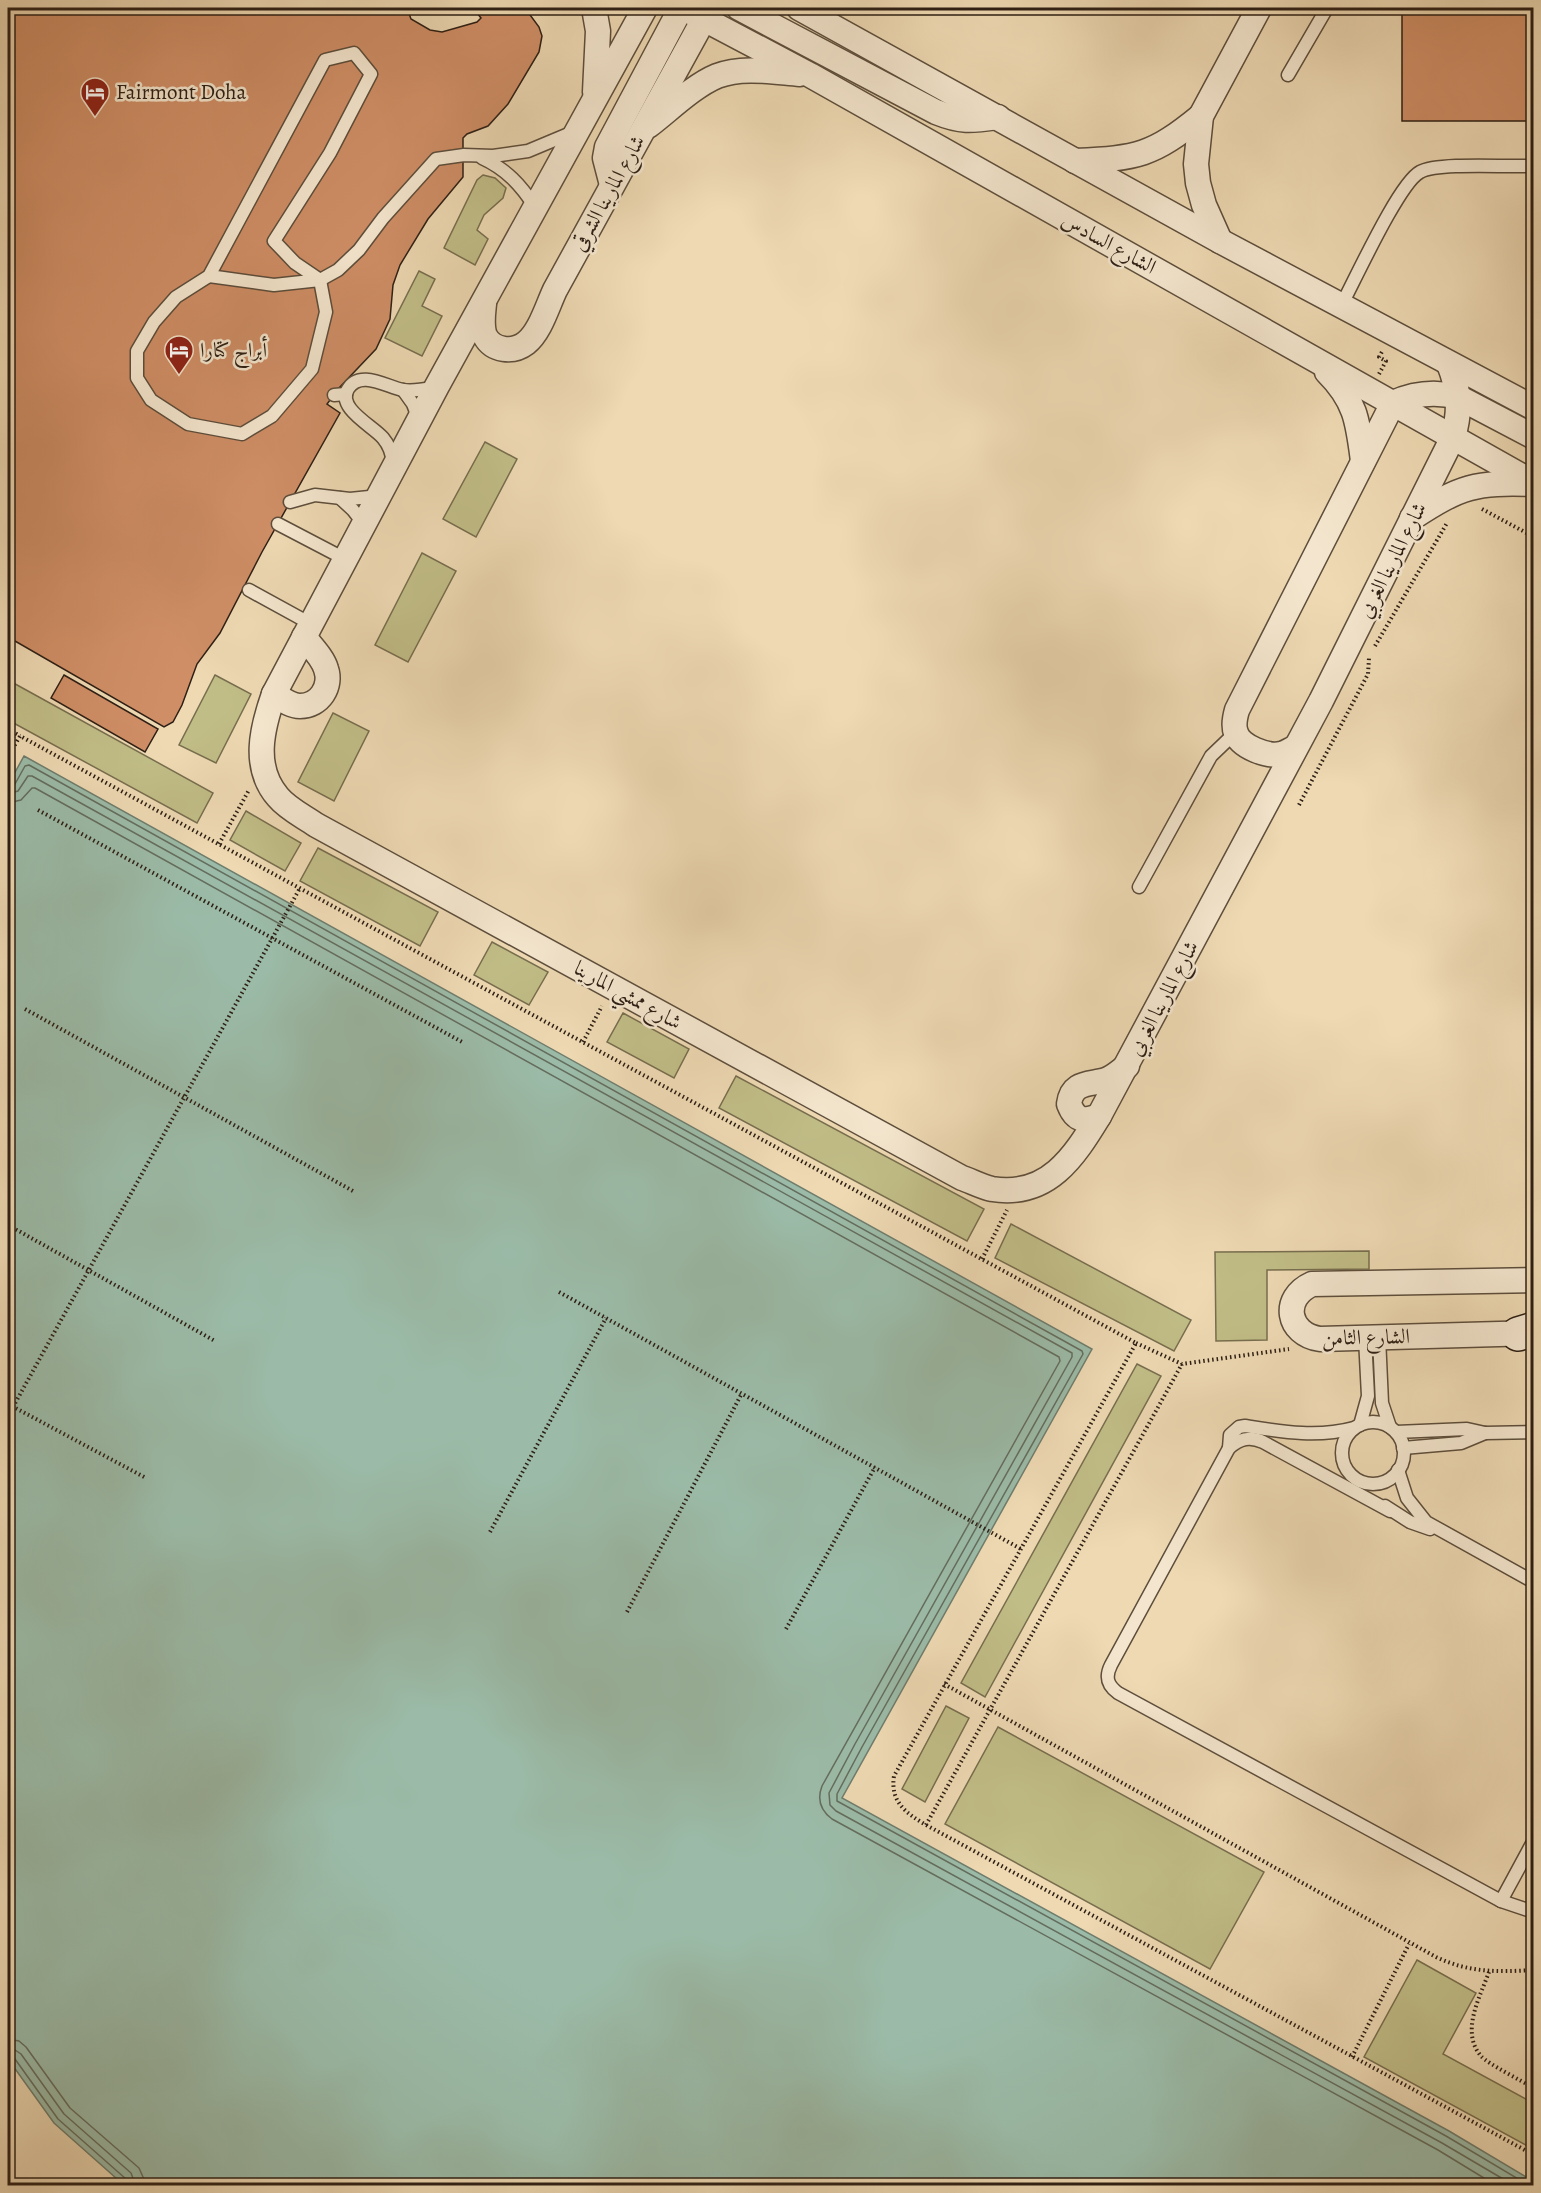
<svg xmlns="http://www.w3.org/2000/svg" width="1541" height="2193" font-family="Alegreya,Amiri,serif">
  <rect width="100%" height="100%" fill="#eed9b3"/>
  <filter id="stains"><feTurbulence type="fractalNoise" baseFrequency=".00333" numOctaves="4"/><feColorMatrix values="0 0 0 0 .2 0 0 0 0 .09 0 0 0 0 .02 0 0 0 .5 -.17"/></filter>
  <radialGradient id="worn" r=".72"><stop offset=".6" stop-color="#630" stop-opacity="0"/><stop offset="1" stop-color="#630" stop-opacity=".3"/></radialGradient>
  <!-- green -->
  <g fill="#c1bd87" stroke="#776e4e" stroke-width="1.5">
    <path d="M483 175 495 178 506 188 503 198 484 215 477 230 488 239 475 265 444 248 477 180Z"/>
    <path d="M419 271 435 279 422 306 442 316 422 356 385 338Z"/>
    <path d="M485 442 517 459 476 537 443 519Z"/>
    <path d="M422 553 456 571 408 662 375 645Z"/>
    <path d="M215 675 251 694 216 763 179 745Z"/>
    <path d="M8 680 213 793 197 823 8 720Z"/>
    <path d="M333 713 369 731 334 801 298 782Z"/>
    <path d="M246 811 301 843 285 871 230 840Z"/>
    <path d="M318 848 438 912 420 946 300 881Z"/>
    <path d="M492 942 548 972 529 1005 474 975Z"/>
    <path d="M623 1013 689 1049 674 1078 607 1042Z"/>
    <path d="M736 1076 984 1209 967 1241 719 1108Z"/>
    <path d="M1011 1224 1191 1320 1174 1351 995 1258Z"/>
    <path d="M1369 1251V1269L1267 1270V1340L1216 1341 1215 1252Z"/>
    <path d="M1137 1364 1161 1376 985 1697 961 1683Z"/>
    <path d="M946 1706 969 1718 925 1802 902 1789Z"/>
    <path d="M998 1727 1264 1872 1210 1969 945 1824Z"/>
    <path d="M1417 1960 1476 1993 1443 2054 1533 2103V2149L1364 2057Z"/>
  </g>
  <!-- water -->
  <path fill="#9bbba8" stroke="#6f7d6d" stroke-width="1.5" d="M24 756 1092 1349 842 1798 1449 2131 1533 2181V2185L125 2186 54 2123 8 2059V785Z"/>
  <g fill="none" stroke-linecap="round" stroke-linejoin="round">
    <!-- shore -->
    <g stroke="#646d5e" stroke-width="1.5">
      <path d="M8 787 15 784 25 766 29 765 1082 1351 1083 1354 862 1747 837 1794V1801L1446 2136 1530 2186"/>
      <path d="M8 794 18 791 28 776H32L1072 1353V1357L855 1744 829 1793 830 1805 836 1811 1442 2143 1515 2186"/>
      <path d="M8 803 21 800 32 788H35L1059 1357 1060 1361 822 1786C817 1799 820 1810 832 1819L1438 2150 1497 2186"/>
      <path d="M8 2039 19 2041 26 2047 70 2108 139 2168 143 2177 145 2186"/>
      <path d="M8 2048 15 2050 21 2054 64 2114 131 2173 136 2186"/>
      <path d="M8 2056 15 2059 58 2119 126 2179 128 2186"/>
    </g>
  </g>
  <!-- building -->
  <g fill="#cf8e66" stroke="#2d1f15" stroke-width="1.5">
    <path d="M8 8H407L411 19 430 30 442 32 477 22 481 18 473 8H525L539 27 542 36 539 52 508 104 488 126 467 134 463 138V177L428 219 400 265 393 285 390 319 376 349 339 388 327 404 340 413 262 552 220 633 197 664 182 705 173 722 164 727 8 637Z"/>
    <rect x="1402" y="8" width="132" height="113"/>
    <path d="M64 675 158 729 145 752 51 698Z"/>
  </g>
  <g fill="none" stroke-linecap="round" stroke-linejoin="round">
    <!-- lane casing -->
    <g stroke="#5d4e3c" stroke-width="15">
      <g id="lane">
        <path d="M354 53 371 74 330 153 274 241 295 263 320 280 326 312 312 369 272 416 242 434 188 424 151 400 137 378V351L154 322 176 297 209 276 325 60Z"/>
        <path d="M1288 75 1327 8"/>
        <path d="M482 158C506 169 521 185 535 207"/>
        <path d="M209 276 274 285 320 280 338 270 359 250 383 218 436 159 464 155 493 156 528 151 571 133"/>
        <path d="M1341 306C1355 280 1399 183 1420 172 1437 162 1510 167 1534 166"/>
        <path d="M403 390 413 404 419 420"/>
        <path d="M334 395 346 394"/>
        <path d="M393 463C392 453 389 445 383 438 373 426 336 408 348 389 360 369 387 387 403 390 414 392 426 389 436 387"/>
        <path d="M340 498 353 510 364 524"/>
        <path d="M290 502 315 495 350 499 379 496"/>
        <path d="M278 524 345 559"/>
        <path d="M249 590 311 624"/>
        <path d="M1139 887 1211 756 1235 733"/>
        <path d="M1379 1337 1382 1403 1390 1427"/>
        <circle cx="1373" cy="1453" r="31"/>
        <path d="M1360 1425 1368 1396 1365 1338"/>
        <path d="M1396 1432 1467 1429 1485 1433 1534 1432"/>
        <path d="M1229 1448 1230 1435 1239 1427 1245 1426C1283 1432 1317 1438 1354 1428"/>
        <path d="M1403 1448 1461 1443 1485 1433"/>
        <path d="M1398 1470 1407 1498 1426 1522 1534 1582"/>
        <path d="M1385 1506 1410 1522 1430 1529"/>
        <path d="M1390 1511 1263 1442C1250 1436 1240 1438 1229 1448L1111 1665C1105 1677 1107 1685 1118 1693L1501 1901 1534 1912"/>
        <path d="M1501 1901 1534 1840"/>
        <path d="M8 2182 12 2186"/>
      </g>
    </g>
    <!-- street casing -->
    <g stroke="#5d4e3c" stroke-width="27">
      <g id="street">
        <path d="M594 8 598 31 595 92"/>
        <path d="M645 8 437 386 274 694C262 728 252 767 278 797 288 809 303 816 316 825L962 1178C971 1181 982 1187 992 1189 1048 1198 1074 1157 1099 1116L1321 701 1453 437C1461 411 1459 389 1449 364"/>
        <path d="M683 8 810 75 1534 483"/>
        <path d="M739 8 936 112C961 122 970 121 998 117"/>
        <path d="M799 8 1220 241 1534 408"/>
        <path d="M648 126C668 111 693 86 717 76 742 66 774 72 800 74"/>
        <path d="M1075 161C1138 158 1152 156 1201 116"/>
        <path d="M612 185 605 158 607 147 681 8"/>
        <path d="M1220 241 1204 205 1198 183 1196 164 1201 116 1259 8"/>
        <path d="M484 304C483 314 481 326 485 336 493 351 513 353 526 343 540 332 547 307 555 290L710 8"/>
        <path d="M1327 372C1356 401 1358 422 1363 461"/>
        <path d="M1393 403C1415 393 1435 391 1458 397L1534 437"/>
        <path d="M1412 518C1461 486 1475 482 1534 484"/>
        <path d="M274 694C282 699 290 706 300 706 320 706 332 686 326 669 323 658 311 646 304 637"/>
        <path d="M1294 748C1290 750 1286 753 1281 754 1268 757 1240 747 1236 733 1233 726 1235 717 1237 710L1393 403"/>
        <path d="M1099 1116C1083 1122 1075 1120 1069 1104 1072 1081 1089 1085 1106 1080 1114 1077 1120 1071 1127 1066"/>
        <path d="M1534 1280 1312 1284C1281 1298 1287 1334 1320 1339L1534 1333"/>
      </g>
    </g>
    <!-- secondary casing -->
    <g stroke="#2d1f15" stroke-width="36">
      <path id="secondary" d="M1518 1334 1534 1329"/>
    </g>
    <!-- path -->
    <g stroke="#2d1f15" stroke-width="4" stroke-dasharray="1.5 3" stroke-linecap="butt">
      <path d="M1379 374 1386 361 1379 357 1383 350"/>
      <path d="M1482 509 1534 537"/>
      <path d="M1375 646 1447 523"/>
      <path d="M8 729 20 736"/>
      <path d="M8 757 20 736 1136 1343 894 1776C890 1802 906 1813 926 1825L1534 2155"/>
      <path d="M1299 805 1368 674 1369 658"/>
      <path d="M38 810 464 1043"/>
      <path d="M219 844 249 790"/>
      <path d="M25 1009 353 1191"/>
      <path d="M583 1042 602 1006"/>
      <path d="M8 1225 215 1341"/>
      <path d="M982 1259 1007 1210"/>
      <path d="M559 1292 1021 1549"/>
      <path d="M1136 1343 1182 1364 1289 1349"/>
      <path d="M8 1404 146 1478"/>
      <path d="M13 1407 300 888"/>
      <path d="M490 1532 606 1318"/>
      <path d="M627 1612 742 1393"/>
      <path d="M786 1629 875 1467"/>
      <path d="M944 1684 1436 1957C1470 1973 1497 1972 1534 1970"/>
      <path d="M926 1825 1182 1364"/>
      <path d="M1489 1972C1480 1997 1460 2032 1481 2056 1488 2064 1522 2081 1534 2088"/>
      <path d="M1352 2057 1409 1944"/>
    </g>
    <!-- lane -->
    <use href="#lane" stroke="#f4e6ce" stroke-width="12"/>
    <!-- street -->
    <use href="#street" stroke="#f4e6ce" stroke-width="24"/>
    <!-- secondary -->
    <use href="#secondary" stroke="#f4e6ce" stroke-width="33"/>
  </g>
  <!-- icons -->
  <defs>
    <g id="hotel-pin" transform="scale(1.5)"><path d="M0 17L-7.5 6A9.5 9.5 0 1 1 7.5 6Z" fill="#8f2418" stroke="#f4e6ce"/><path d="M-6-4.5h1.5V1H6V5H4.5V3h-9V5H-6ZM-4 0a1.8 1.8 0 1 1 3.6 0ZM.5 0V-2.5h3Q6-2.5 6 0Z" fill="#fff"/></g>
  </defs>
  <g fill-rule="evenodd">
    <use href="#hotel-pin" x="95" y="92"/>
    <use href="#hotel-pin" x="179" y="350"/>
  </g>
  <g text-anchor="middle" stroke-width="5" stroke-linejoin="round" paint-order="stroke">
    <!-- poi labels -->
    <g font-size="21" fill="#2d1f15" stroke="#f4e6ce" text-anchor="start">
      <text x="116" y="99">Fairmont Doha</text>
      <text x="200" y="357">أبراج كتارا</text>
    </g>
    <!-- street labels -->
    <g font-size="21" fill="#2d1f15" stroke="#f4e6ce">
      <text transform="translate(608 193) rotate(-61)" y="7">شارع المارينا الشرقي</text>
      <text transform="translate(1109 243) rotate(29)" y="7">الشارع السادس</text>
      <text transform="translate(1392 560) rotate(-63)" y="7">شارع المارينا الغربي</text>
      <text transform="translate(628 995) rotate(29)" y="7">شارع ممشي المارينا</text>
      <text transform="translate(1163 998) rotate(-62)" y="7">شارع المارينا الغربي</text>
      <text transform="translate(1366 1337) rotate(-1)" y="7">الشارع الثامن</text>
    </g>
  </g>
  <!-- margin -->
  <rect width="1541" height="2193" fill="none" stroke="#eed9b3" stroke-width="30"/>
  <rect x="9" y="9" width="1523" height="2175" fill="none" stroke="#2d1f15" stroke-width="3"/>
  <rect x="15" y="15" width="1511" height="2163" fill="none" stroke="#2d1f15" stroke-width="1.5"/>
  <rect width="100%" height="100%" filter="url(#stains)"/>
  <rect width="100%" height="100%" fill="url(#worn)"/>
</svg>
